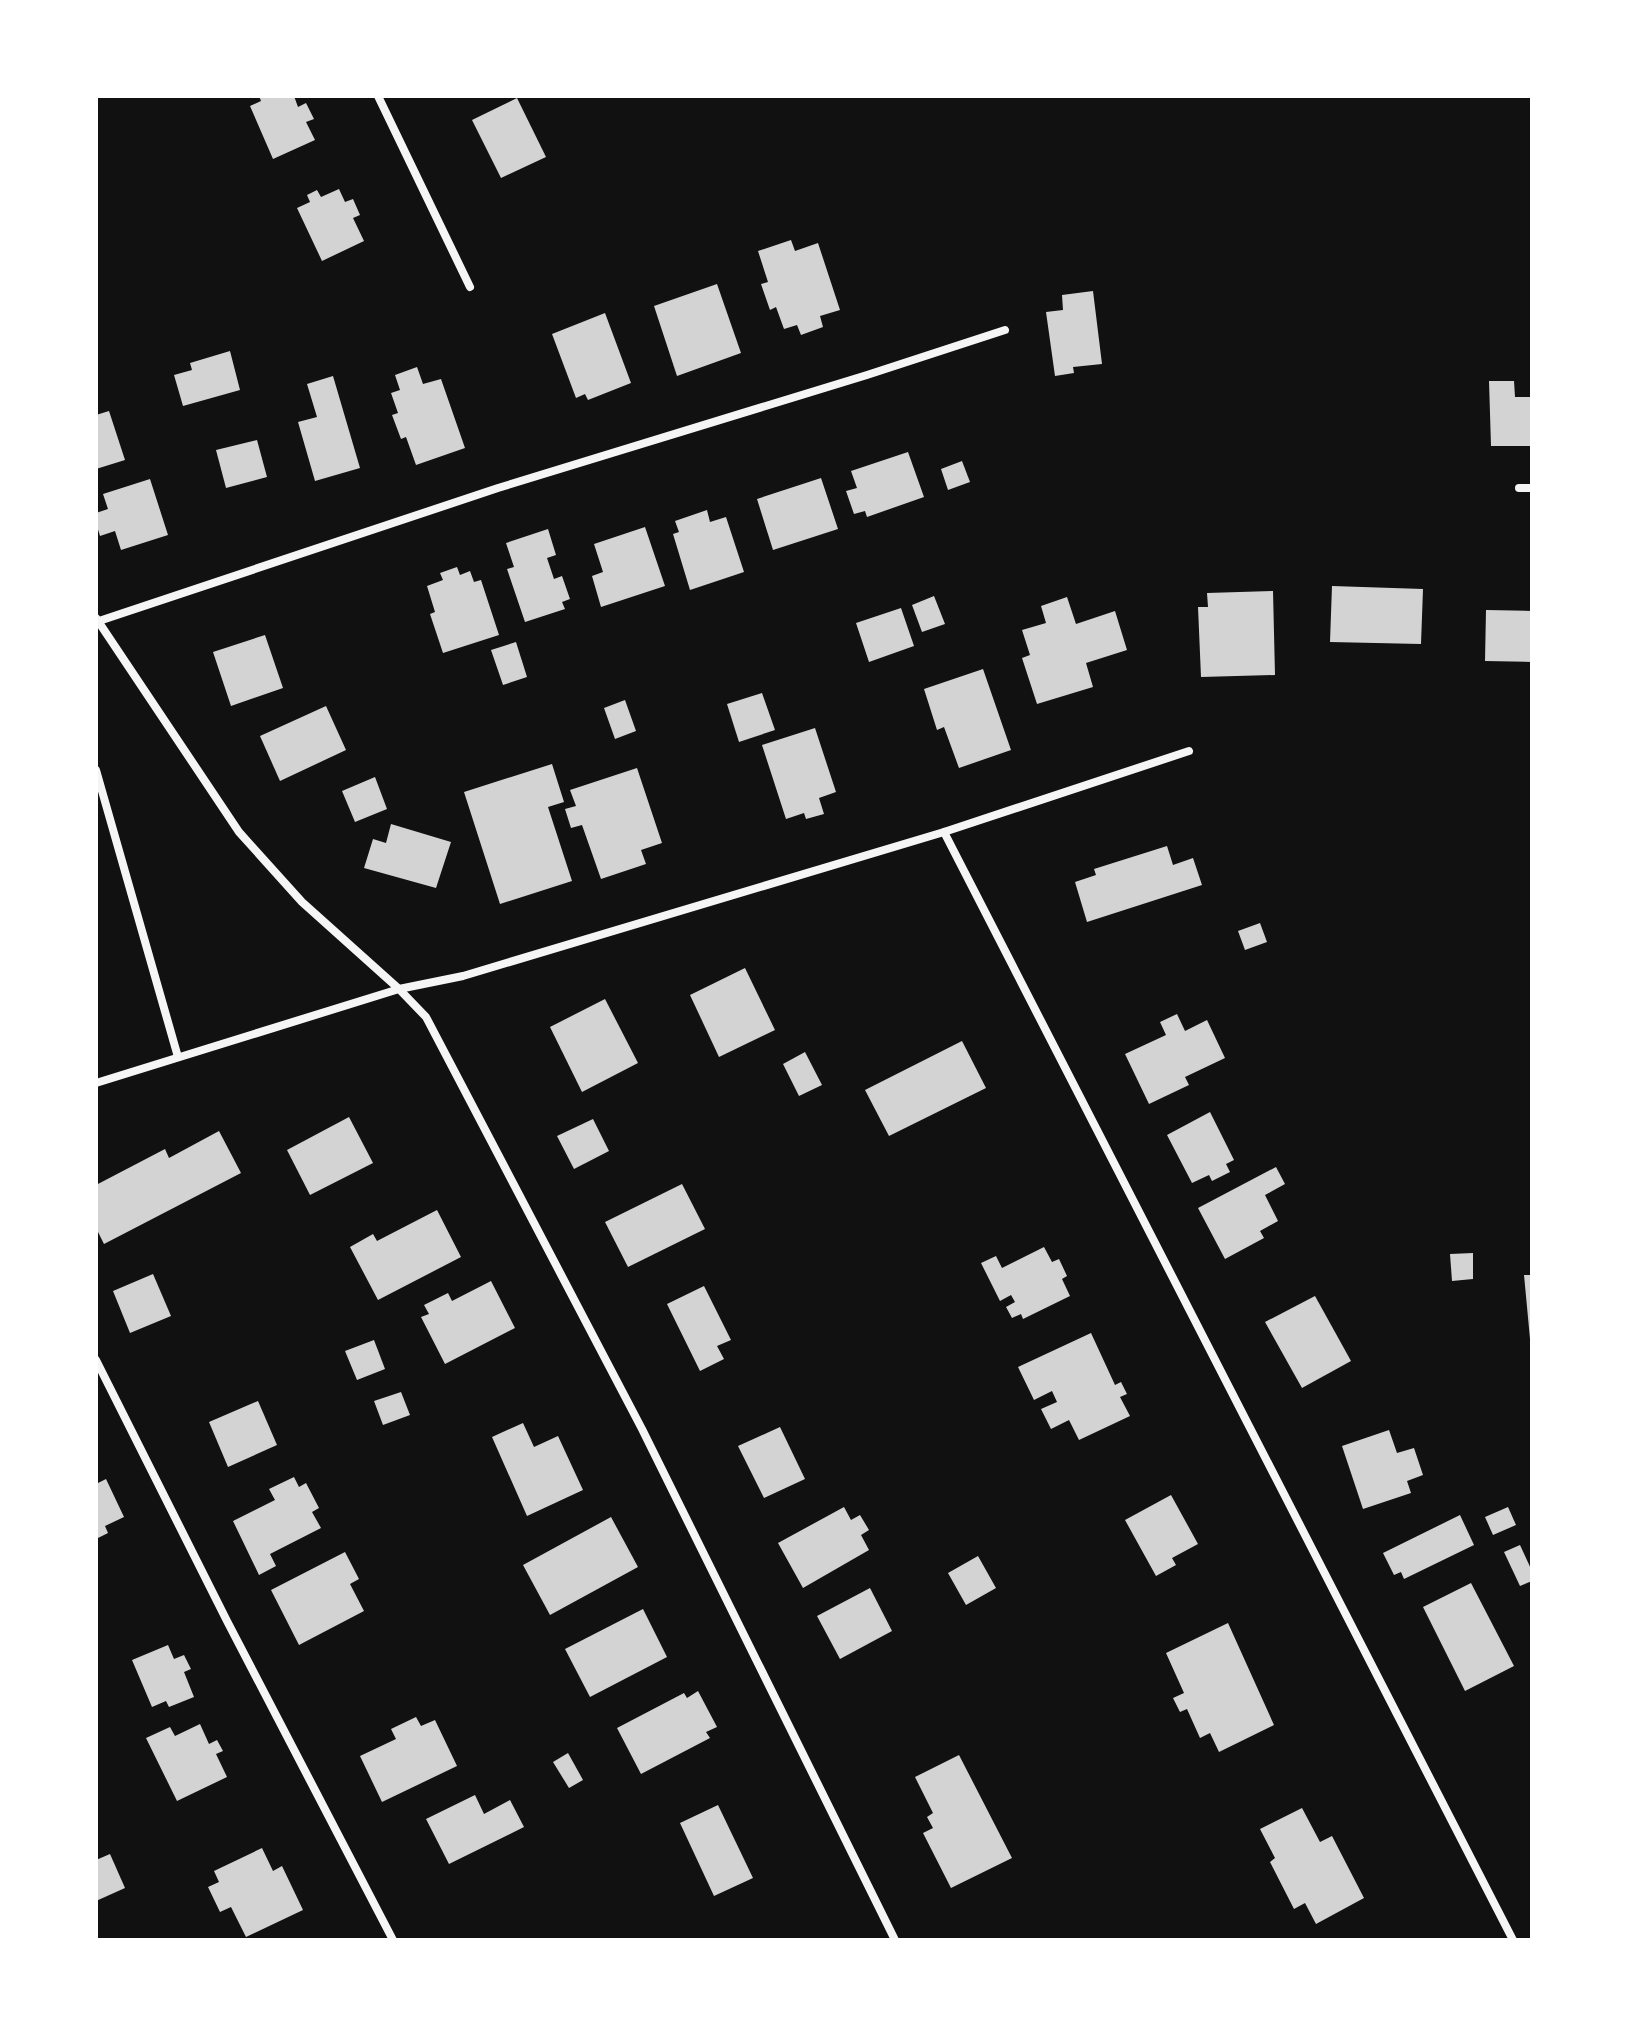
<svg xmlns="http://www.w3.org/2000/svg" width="1628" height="2036" font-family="Spectral,serif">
  <rect width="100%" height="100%" fill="#111"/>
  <!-- building -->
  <g fill="#d3d3d3">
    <path d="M259 96 269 98 294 96 298 107 306 103 314 119 306 122 315 140 273 159 250 106 261 101Z"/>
    <path d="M517 98 546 157 501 178 472 120Z"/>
    <path d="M339 189 345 202 353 199 360 215 353 218 364 241 322 261 297 208 310 202 307 195 317 190 321 197Z"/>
    <path d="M791 240 795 251 818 243 840 310 820 316 823 327 801 335 797 325 784 329 776 307 770 310 761 284 768 282 758 251Z"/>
    <path d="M717 284 741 353 677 376 654 306Z"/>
    <path d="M1093 291 1102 364 1073 367 1074 373 1055 376 1046 312 1063 310 1062 295Z"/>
    <path d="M605 313 631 383 588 400 585 394 576 398 552 334Z"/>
    <path d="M230 351 240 390 183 406 174 375 192 370 190 363Z"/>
    <path d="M417 367 423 384 441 379 465 448 416 465 406 437 401 439 392 415 398 413 391 393 400 390 395 375Z"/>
    <path d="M333 376 360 468 315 481 298 422 317 417 307 384Z"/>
    <path d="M1489 381H1514L1515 397H1532V446H1491Z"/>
    <path d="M109 411 125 460 96 469V415Z"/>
    <path d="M257 440 267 477 226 488 216 450Z"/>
    <path d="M908 452 924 497 867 517 865 511 854 514 846 491 857 488 851 471Z"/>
    <path d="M962 461 970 482 948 490 941 469Z"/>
    <path d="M821 478 838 529 773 550 757 499Z"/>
    <path d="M150 479 168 535 121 550 115 531 100 536 96 523V513L108 509 103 494Z"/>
    <path d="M707 510 710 522 726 517 744 572 690 590 673 534 679 532 675 521Z"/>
    <path d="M645 527 665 586 601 607 592 576 603 572 594 544Z"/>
    <path d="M548 529 556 555 547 558 554 579 562 576 570 599 562 602 565 609 525 622 507 569 514 567 506 543Z"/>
    <path d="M457 567 460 575 470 571 474 582 481 580 499 635 443 653 430 614 435 612 427 586 443 580 440 573Z"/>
    <path d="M1332 586 1423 589 1421 644 1330 642Z"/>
    <path d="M1273 591 1275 675 1201 677 1198 607H1208L1207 593Z"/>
    <path d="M934 596 945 624 922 632 912 605Z"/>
    <path d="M1067 597 1076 624 1115 611 1127 650 1086 663 1093 687 1037 704 1022 658 1030 655 1022 630 1046 623 1041 606Z"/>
    <path d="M901 608 914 646 869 662 856 623Z"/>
    <path d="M1486 610 1532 611V662L1485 661Z"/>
    <path d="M265 635 283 688 231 706 213 652Z"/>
    <path d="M516 642 527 677 503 685 491 650Z"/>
    <path d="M983 669 1011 750 959 768 944 727 937 730 924 689Z"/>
    <path d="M762 693 775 730 739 742 727 704Z"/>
    <path d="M625 700 636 731 615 739 604 708Z"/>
    <path d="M326 706 346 750 280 781 260 736Z"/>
    <path d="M815 728 836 792 819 798 824 814 806 819 804 813 786 819 762 745Z"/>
    <path d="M552 764 564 802 548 807 572 881 500 904 464 792Z"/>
    <path d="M637 768 662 843 641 850 646 864 601 879 582 825 571 828 565 809 576 806 570 790Z"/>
    <path d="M375 777 387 809 355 822 342 791Z"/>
    <path d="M391 824 451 842 436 888 364 868 373 839 386 843Z"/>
    <path d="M1167 846 1173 865 1193 858 1202 885 1087 922 1075 882 1096 875 1094 869Z"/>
    <path d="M1260 923 1267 942 1245 950 1238 931Z"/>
    <path d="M745 968 775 1030 719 1057 690 995Z"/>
    <path d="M605 999 638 1063 582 1092 550 1027Z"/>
    <path d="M1177 1014 1185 1031 1207 1020 1225 1058 1185 1077 1189 1085 1149 1104 1125 1054 1166 1035 1160 1022Z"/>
    <path d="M962 1041 986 1088 889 1136 865 1090Z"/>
    <path d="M805 1052 822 1085 799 1096 783 1064Z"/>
    <path d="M1210 1112 1234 1160 1226 1164 1230 1172 1212 1181 1209 1175 1192 1183 1167 1135Z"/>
    <path d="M349 1117 373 1163 310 1195 287 1150Z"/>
    <path d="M593 1119 609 1151 574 1169 557 1136Z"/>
    <path d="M219 1131 241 1173 104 1244 96 1228V1185L165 1149 169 1158Z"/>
    <path d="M1276 1167 1285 1184 1265 1195 1278 1221 1260 1231 1264 1238 1225 1259 1198 1208Z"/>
    <path d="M682 1184 705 1229 628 1267 605 1222Z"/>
    <path d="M437 1210 461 1257 378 1300 350 1247 373 1234 377 1241Z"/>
    <path d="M1044 1247 1052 1262 1059 1259 1067 1276 1062 1279 1070 1296 1023 1319 1021 1314 1012 1318 1006 1307 1015 1302 1011 1295 1000 1301 981 1263 996 1256 1002 1268Z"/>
    <path d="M1473 1253V1279L1452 1281 1450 1254Z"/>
    <path d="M153 1274 171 1316 130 1333 113 1291Z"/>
    <path d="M1524 1275H1532V1339H1530Z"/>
    <path d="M491 1281 515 1328 445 1364 421 1317 429 1314 424 1305 448 1293 452 1301Z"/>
    <path d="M704 1286 731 1340 717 1346 724 1359 700 1371 667 1304Z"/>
    <path d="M1315 1296 1351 1361 1302 1388 1265 1322Z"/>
    <path d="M1091 1333 1115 1385 1121 1382 1127 1394 1120 1397 1130 1416 1079 1440 1069 1420 1051 1429 1041 1409 1057 1402 1052 1391 1034 1400 1018 1367Z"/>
    <path d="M374 1340 385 1369 357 1380 345 1351Z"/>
    <path d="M401 1392 410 1415 383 1425 374 1401Z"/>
    <path d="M258 1401 277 1445 228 1467 209 1422Z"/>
    <path d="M523 1423 534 1447 558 1436 583 1490 527 1516 492 1437Z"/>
    <path d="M780 1427 805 1479 764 1498 738 1446Z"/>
    <path d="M1389 1430 1397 1453 1414 1448 1423 1475 1407 1481 1411 1493 1363 1509 1342 1446Z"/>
    <path d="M294 1477 299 1487 306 1483 319 1508 312 1512 321 1528 270 1554 276 1566 259 1575 233 1521 275 1500 269 1489Z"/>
    <path d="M106 1479 124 1517 105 1526 108 1533 96 1539V1484Z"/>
    <path d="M1171 1495 1198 1544 1172 1558 1176 1565 1156 1576 1125 1520Z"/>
    <path d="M844 1507 851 1520 860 1515 869 1530 861 1535 869 1550 803 1588 778 1543Z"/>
    <path d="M1508 1507 1516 1525 1493 1535 1485 1517Z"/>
    <path d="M1460 1515 1474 1545 1404 1579 1401 1572 1394 1575 1383 1553Z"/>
    <path d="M611 1517 638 1567 550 1615 523 1565Z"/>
    <path d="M1520 1545 1532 1571V1581L1520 1586 1504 1552Z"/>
    <path d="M345 1552 359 1579 350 1584 364 1611 299 1645 271 1590Z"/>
    <path d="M978 1556 996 1588 966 1605 948 1573Z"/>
    <path d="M1471 1583 1514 1666 1465 1691 1423 1607Z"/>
    <path d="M870 1588 892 1631 840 1659 817 1616Z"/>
    <path d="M643 1609 667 1657 590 1697 565 1649Z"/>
    <path d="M1228 1623 1274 1725 1219 1752 1210 1733 1200 1738 1187 1709 1180 1712 1173 1698 1184 1693 1166 1653Z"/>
    <path d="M168 1645 174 1659 184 1655 191 1669 184 1672 194 1697 169 1707 166 1701 152 1707 132 1660Z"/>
    <path d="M698 1691 717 1727 706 1732 710 1738 641 1774 617 1728 684 1693 687 1698Z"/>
    <path d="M416 1717 421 1726 435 1720 457 1766 382 1802 360 1756 396 1739 391 1729Z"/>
    <path d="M200 1724 209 1744 217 1740 223 1751 216 1754 227 1777 177 1801 146 1738 170 1727 175 1736Z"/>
    <path d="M568 1753 583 1780 569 1788 553 1762Z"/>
    <path d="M959 1755 1012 1858 951 1888 923 1833 933 1828 927 1817 933 1813 915 1777Z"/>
    <path d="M475 1795 484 1814 510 1800 524 1827 449 1864 426 1819Z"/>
    <path d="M718 1805 753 1878 714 1896 680 1823Z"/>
    <path d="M1302 1808 1320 1842 1332 1836 1364 1898 1316 1924 1305 1903 1294 1909 1270 1862 1275 1858 1260 1829Z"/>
    <path d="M262 1848 273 1871 282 1866 303 1910 246 1937 231 1907 220 1912 208 1887 219 1882 214 1871Z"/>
    <path d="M110 1854 125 1888 96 1901V1860Z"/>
  </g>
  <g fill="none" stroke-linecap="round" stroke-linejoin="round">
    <!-- minor -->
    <g stroke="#f5f5f5" stroke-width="8">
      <path d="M378 96 470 287"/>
      <path d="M1519 488H1532"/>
      <path d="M96 618 239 832 302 902 399 989 426 1017 642 1429 895 1940"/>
      <path d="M96 622 498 488 867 375 1005 330"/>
      <path d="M96 770 178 1057"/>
      <path d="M944 832 1513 1940"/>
      <path d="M96 1083 399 989 463 976 944 832 1189 751"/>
      <path d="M96 1360 227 1621 393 1940"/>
    </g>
  </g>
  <!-- border -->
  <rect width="1628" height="2036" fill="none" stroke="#ffffff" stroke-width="196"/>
</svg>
